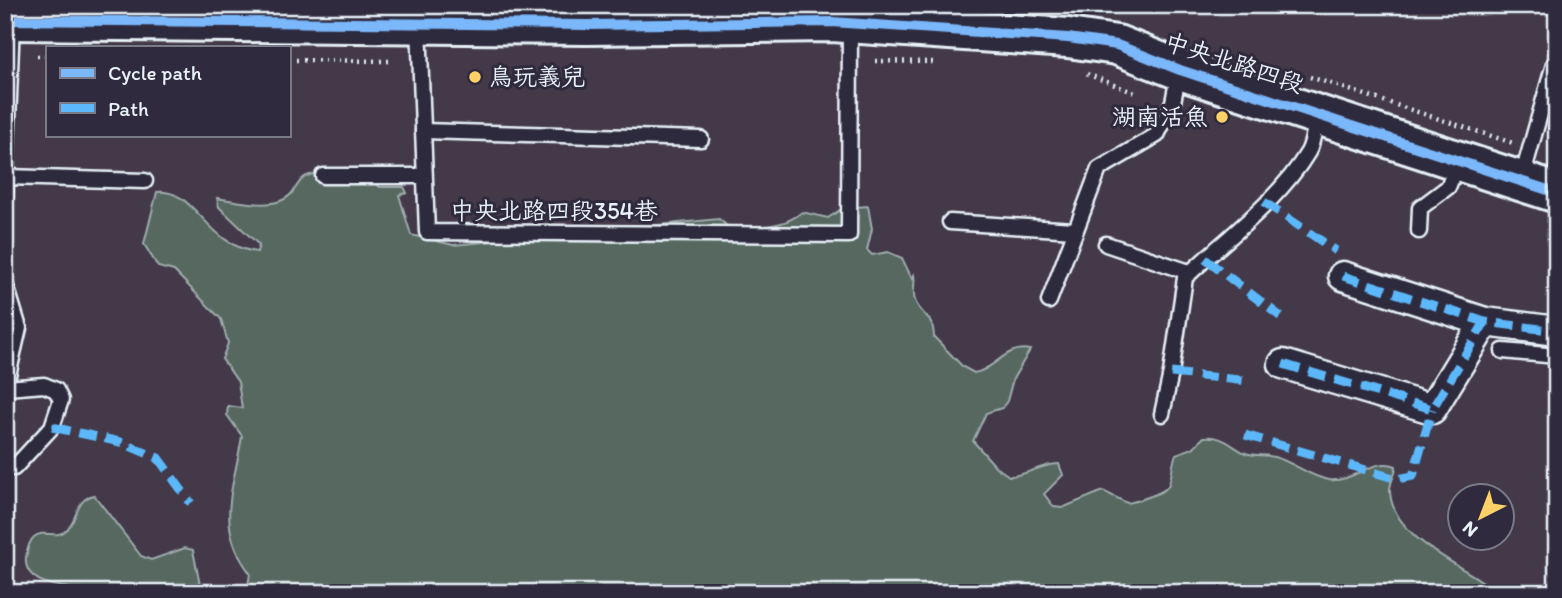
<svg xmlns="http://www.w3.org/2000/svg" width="1562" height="598" font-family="Itim,'LXGW WenKai TC',sans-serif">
  <rect width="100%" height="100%" fill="#433949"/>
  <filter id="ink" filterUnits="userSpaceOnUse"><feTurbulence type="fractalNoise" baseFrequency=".0143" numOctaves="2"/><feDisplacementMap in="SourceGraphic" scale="14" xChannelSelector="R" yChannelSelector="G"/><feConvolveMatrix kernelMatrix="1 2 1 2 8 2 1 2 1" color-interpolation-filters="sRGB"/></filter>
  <g filter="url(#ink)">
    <!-- green -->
    <g fill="#566861" stroke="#9facac" stroke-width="2">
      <path d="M315 174 366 177 380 187H404L407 193 399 195 411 235 453 245 719 219 732 230C758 225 782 229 802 212L828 218 843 208 868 206 872 229 867 250 872 255 888 252 902 258 912 279 914 275C916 284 911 292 916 303 924 319 933 314 934 337L963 367 974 373C996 369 1005 345 1030 350L1013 379 1007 401 1002 408 986 413 973 441 996 467 1009 476C1027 476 1040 464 1059 464L1063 475 1044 494 1054 507 1062 508 1103 491 1127 503C1134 502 1165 493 1168 486 1172 478 1172 464 1176 454L1193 448 1204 437C1221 435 1229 444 1243 452 1253 457 1264 454 1274 457 1294 462 1309 477 1329 480 1353 483 1372 457 1396 466 1396 475 1389 482 1390 492 1393 537 1456 562 1486 584L1490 592 247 593 250 573C214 526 234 488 242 436L227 415 228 406 242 408 238 382 222 359 228 343 221 319 174 271 158 267 144 244 157 192C195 187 206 246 257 252L259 245 219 207 217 198C238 201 276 211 291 194 300 184 299 176 315 174Z"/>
      <path d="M94 495 141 556 151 560 185 548 193 550 200 585 205 593H87L85 589C63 588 23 585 26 557 27 551 29 541 34 537 43 529 56 539 65 531 79 520 74 500 94 495Z"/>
    </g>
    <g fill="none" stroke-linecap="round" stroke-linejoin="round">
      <!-- lane casing -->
      <g stroke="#e8f1f8" stroke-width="19">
        <g id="lane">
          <path d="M419 25 427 232 849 235 850 24"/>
          <path d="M423 131 701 139"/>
          <path d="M323 176H424"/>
          <path d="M6 177 145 181"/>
          <path d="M1521 181 1554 64 1557 65"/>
          <path d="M5 196 12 22"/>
          <path d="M950 222 1074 230"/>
          <path d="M1419 231 1420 208 1448 187 1458 163"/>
          <path d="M1106 244 1186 271"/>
          <path d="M5 282 19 328 5 388"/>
          <path d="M1049 301 1099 169 1157 135 1173 102 1179 71"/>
          <path d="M1503 351 1557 356"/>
          <path d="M6 388 44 385 56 390 61 400 52 427 14 468"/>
          <path d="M1162 414 1171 373 1186 271 1189 274C1228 237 1280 199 1308 152 1314 142 1314 126 1317 115"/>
        </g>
      </g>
      <!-- street casing -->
      <g stroke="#e8f1f8" stroke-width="33">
        <g id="street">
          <path d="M1343 276 1485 322 1557 331"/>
          <path d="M1283 364 1432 409 1485 322"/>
        </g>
      </g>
      <!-- secondary casing -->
      <g stroke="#e8f1f8" stroke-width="44">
        <path id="secondary" d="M5 20 587 25 832 22 1068 38 1117 45 1180 70 1557 193"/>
      </g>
      <!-- path -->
      <g stroke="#e8f1f8" stroke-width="4.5" stroke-dasharray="2 5" stroke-linecap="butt">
        <path d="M37 56H47"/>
        <path d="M289 60 391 61"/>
        <path d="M875 61 933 62"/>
        <path d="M1087 74 1135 93"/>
        <path d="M1310 77 1516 144"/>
      </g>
      <!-- lane -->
      <use href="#lane" stroke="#2f2a3d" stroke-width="14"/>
      <!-- street -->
      <use href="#street" stroke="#2f2a3d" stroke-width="28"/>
      <!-- secondary -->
      <use href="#secondary" stroke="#2f2a3d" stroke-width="38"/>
      <!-- quiet -->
      <g stroke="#5cb8fa" stroke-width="9" stroke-dasharray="18 9" stroke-linecap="butt">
        <path d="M1264 202 1336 251"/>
        <path d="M1205 259 1281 317"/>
        <path d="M1343 276 1485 322 1557 331"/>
        <path d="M1283 364 1432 409 1485 322"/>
        <path d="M1171 373 1249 381"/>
        <path d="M52 427 120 442 158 458 191 503"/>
        <path d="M1245 435 1397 479 1413 476 1432 409"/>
      </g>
      <!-- cycleway casing -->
      <g stroke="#2f2a3d" stroke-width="15">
        <path id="cycleway" d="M5 20 587 25 832 22 1068 38 1117 45 1180 70 1557 193"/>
      </g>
      <!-- cycleway -->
      <use href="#cycleway" stroke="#7ab7fb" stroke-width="10"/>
    </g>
  </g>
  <!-- markers -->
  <g fill="#ffd166" stroke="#2f2a3d" stroke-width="2.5">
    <circle cx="475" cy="77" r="7"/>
    <circle cx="1222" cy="117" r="7"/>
  </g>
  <g text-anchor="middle" stroke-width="6" stroke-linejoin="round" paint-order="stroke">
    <!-- street labels -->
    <g font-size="24" fill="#e8f1f8" stroke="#2f2a3d">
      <text transform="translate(1234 63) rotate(18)" y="8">中央北路四段</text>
      <text x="554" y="219">中央北路四段354巷</text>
    </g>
    <!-- poi labels -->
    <g font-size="24" fill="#e8f1f8" stroke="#2f2a3d" text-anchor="start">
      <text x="489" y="85">鳥玩義兒</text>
      <text x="1208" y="125" text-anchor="end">湖南活魚</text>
    </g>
  </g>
  <!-- margin -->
  <rect width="1562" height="598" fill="none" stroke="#2f2a3d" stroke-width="28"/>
  <rect x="14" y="14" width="1534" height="570" fill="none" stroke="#e8f1f8" stroke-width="2.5" filter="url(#ink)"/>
  <!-- legend -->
  <rect x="46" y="46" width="245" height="91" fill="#2f2a3d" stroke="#797a88" stroke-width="2"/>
  <rect x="60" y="68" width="35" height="10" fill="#7ab7fb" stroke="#797a88" stroke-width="2"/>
  <text x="108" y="80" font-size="21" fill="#e8f1f8">Cycle path</text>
  <rect x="60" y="103" width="35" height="10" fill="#5cb8fa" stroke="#797a88" stroke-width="2"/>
  <text x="108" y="116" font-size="21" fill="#e8f1f8">Path</text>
  <!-- north arrow -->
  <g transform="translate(1481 517) rotate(222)"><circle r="33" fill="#2f2a3d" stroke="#797a88" stroke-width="2"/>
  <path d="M0-5L12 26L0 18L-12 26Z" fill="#ffd166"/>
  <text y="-10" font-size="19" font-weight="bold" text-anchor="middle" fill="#e8f1f8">N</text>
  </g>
</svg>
